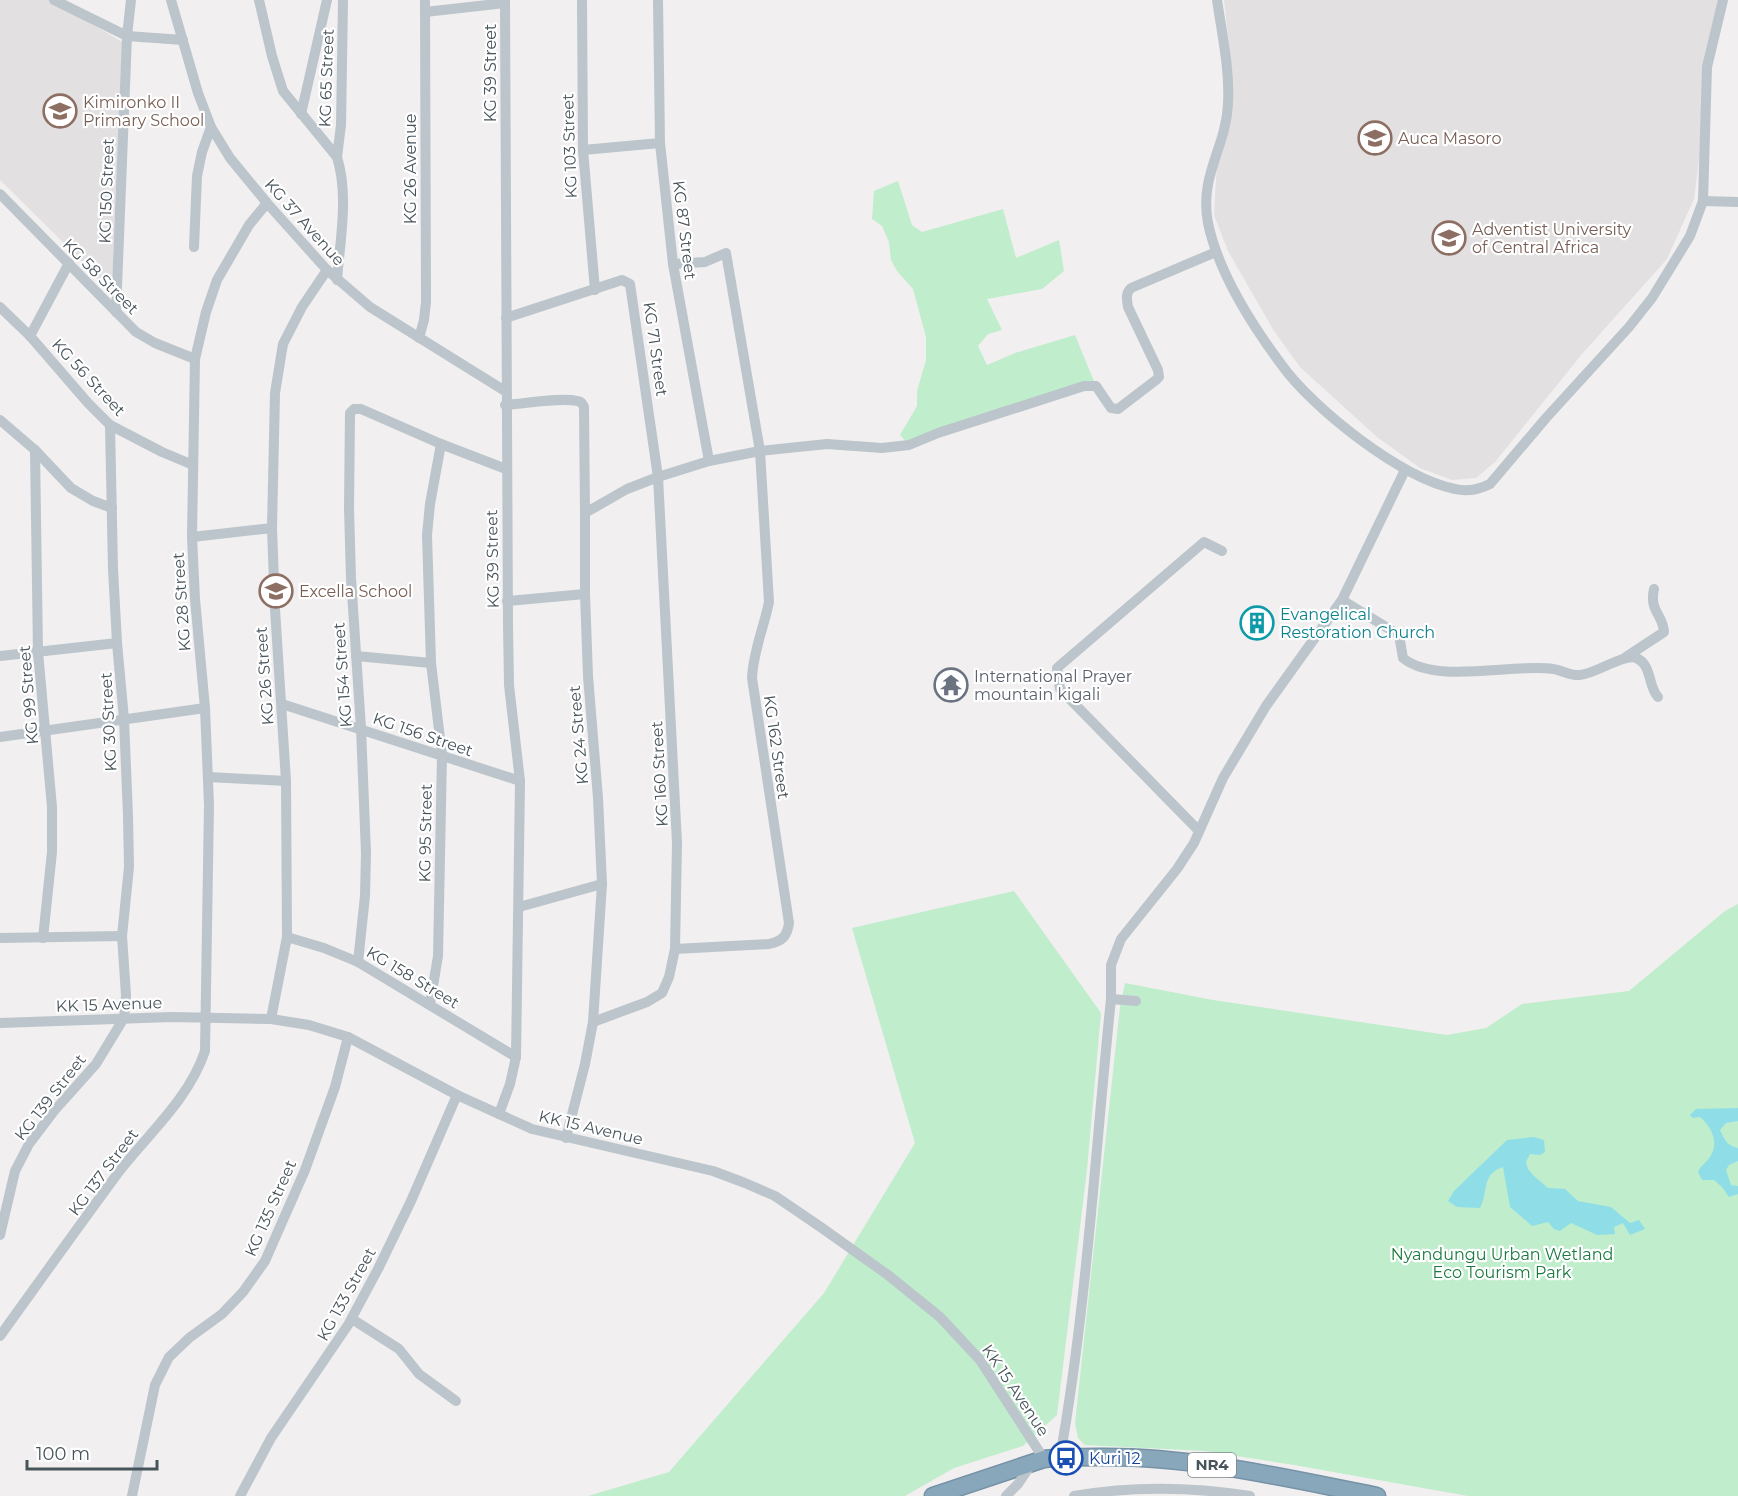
<svg xmlns="http://www.w3.org/2000/svg" width="1738" height="1496" font-family="Montserrat,sans-serif">
  <rect width="100%" height="100%" fill="#f1efef"/>
  <!-- education -->
  <g fill="#e2e0e0">
    <path d="M0 0H52L122 42 112 285 107 290 71 250 0 180Z"/>
    <path d="M1224 0H1719L1694 199 1667 259 1582 354 1495 462 1476 478 1452 480 1420 468 1377 437 1300 367 1274 331 1228 251 1214 215 1217 161 1232 114 1233 80Z"/>
  </g>
  <!-- green -->
  <g fill="#c0edcc">
    <path d="M898 181 912 225 922 232 1003 209 1016 258 1059 240 1064 271 1042 289 987 299 1002 330 988 334 978 346 987 365 1015 353 1075 335 1096 386 909 445 900 435 917 406V391L926 360V337L913 289 897 271 891 260 889 242 882 226 872 219 874 191Z"/>
    <path d="M1014 891 1101 1013 1087 1170 1057 1415 1023 1446 954 1468 905 1496H588L669 1472 824 1293 915 1143 852 928Z"/>
    <path d="M1738 904V1496H1468L1294 1465 1205 1451 1085 1445 1078 1438 1075 1423 1120 1007 1125 983 1213 1000 1447 1035 1486 1028 1522 1004 1629 991 1725 911Z"/>
  </g>
  <!-- water -->
  <g fill="#8fdee7">
    <path d="M1738 1108V1121L1726 1123 1720 1130C1724 1139 1727 1146 1738 1148V1161L1729 1165 1726 1170 1731 1185 1738 1186V1194L1729 1197 1722 1187 1714 1180H1702L1698 1172C1701 1165 1706 1163 1710 1157 1720 1143 1711 1126 1700 1117L1693 1118 1690 1115 1696 1109Z"/>
    <path d="M1534 1137 1544 1140 1545 1152 1540 1155 1530 1154 1526 1162 1528 1169 1534 1176 1548 1188 1565 1189 1578 1201 1611 1207 1630 1223 1639 1220 1645 1229 1630 1235 1623 1223 1614 1227 1615 1234 1597 1235 1571 1223 1560 1231 1554 1229 1548 1222 1532 1226 1510 1207 1503 1167C1481 1174 1489 1191 1480 1208L1457 1207 1448 1201 1454 1191 1507 1140Z"/>
  </g>
  <g fill="none" stroke-linecap="round" stroke-linejoin="round">
    <!-- highway casing -->
    <g stroke="#7592a7" stroke-width="19">
      <path id="highway" d="M933 1496 1044 1459C1063 1457 1081 1457 1100 1457 1193 1456 1285 1478 1377 1496"/>
    </g>
    <!-- minor -->
    <g stroke="#bbc5cb" stroke-width="10">
      <path d="M54 0 127 36 183 40"/>
      <path d="M171 0 198 93 211 127 230 158 267 203 327 270 370 307 505 391"/>
      <path d="M259 0 272 56 283 91 337 157C349 196 340 240 337 280"/>
      <path d="M582 0 583 150 595 290"/>
      <path d="M658 0 660 143 673 264 709 461"/>
      <path d="M1217 0C1222 34 1230 70 1228 104 1226 148 1199 175 1208 223 1218 271 1252 325 1281 364 1313 409 1401 478 1455 489 1467 492 1480 489 1490 484L1546 418 1629 327 1652 298 1690 236 1703 201 1707 67 1723 0"/>
      <path d="M425 12 505 3"/>
      <path d="M301 114 327 0"/>
      <path d="M583 150 660 143"/>
      <path d="M337 157 341 125 343 0"/>
      <path d="M0 194 136 332 155 343 195 359"/>
      <path d="M1703 201 1738 202"/>
      <path d="M194 247 197 176 202 152 211 127"/>
      <path d="M673 264 705 262 726 253 760 451 769 602C764 627 753 652 752 678L789 923C787 937 782 941 769 944L675 949"/>
      <path d="M0 307 30 336 88 403 110 425 162 452 193 465"/>
      <path d="M116 312 127 36 131 0"/>
      <path d="M506 318 622 280 630 284 658 477 677 843 675 949 669 977 662 993 647 1002 593 1022"/>
      <path d="M30 336 69 263"/>
      <path d="M419 338 424 320 426 302 425 0"/>
      <path d="M505 405C524 404 560 397 577 401 582 402 582 403 584 407L585 513"/>
      <path d="M0 420 35 450 71 488 93 501 112 508"/>
      <path d="M35 450 38 652 52 807V852L43 938"/>
      <path d="M192 537 272 528"/>
      <path d="M1342 600 1399 635 1403 658C1436 685 1513 663 1553 669 1562 670 1570 676 1580 675 1596 674 1624 653 1636 658 1652 664 1648 687 1658 697"/>
      <path d="M507 601 585 594"/>
      <path d="M0 656 117 643"/>
      <path d="M356 656 431 663"/>
      <path d="M1626 657 1664 632C1663 614 1649 612 1654 589"/>
      <path d="M282 704 520 781"/>
      <path d="M0 737 205 708"/>
      <path d="M208 777 286 781"/>
      <path d="M1199 831 1060 689 1057 668 1204 542 1222 551"/>
      <path d="M519 907 602 884"/>
      <path d="M287 937 324 948 358 962 516 1057"/>
      <path d="M0 938 122 936"/>
      <path d="M358 962 365 896 366 853 361 728 351 578 349 508 350 413 354 409H361L441 444 506 469"/>
      <path d="M1111 999 1136 1001"/>
      <path d="M430 1004 438 956 442 755 431 663 427 535 430 504 441 444"/>
      <path d="M271 1019 287 937 286 781 275 609 272 528 275 393 283 344 302 307 327 270"/>
      <path d="M0 1023 172 1017 271 1019 309 1025 348 1037 457 1095 532 1129 713 1171 745 1183 775 1196 822 1228 888 1275 940 1317 980 1360 1044 1459"/>
      <path d="M499 1114 510 1084 516 1057 520 781 509 685 508 626 505 0"/>
      <path d="M566 1138 585 1064 593 1022 602 884 598 798 588 676 585 594V513L627 489 658 477 709 461 760 451 827 444 882 448 909 445 938 433 1084 386H1096L1111 408 1118 409 1156 380 1159 377 1158 370 1128 307C1127 299 1125 294 1131 288L1216 252"/>
      <path d="M0 1235 15 1171 29 1144 54 1111 96 1064 124 1018 126 995 122 936 129 867 128 816 124 719 117 643 113 569 110 425"/>
      <path d="M352 1319 399 1349 419 1374 456 1401"/>
      <path d="M0 1336C39 1282 78 1227 118 1173 148 1134 189 1099 205 1051L209 805 205 708 195 599 192 537 195 359 206 312 217 280 249 225 267 203"/>
      <path d="M1060 1457C1087 1306 1095 1152 1111 999V965L1121 939 1177 869 1194 843 1223 778 1266 706 1342 600 1405 470"/>
      <path d="M132 1496 155 1385 169 1357 189 1338 222 1314 243 1292 265 1261 305 1170 335 1087 348 1037"/>
      <path d="M240 1496 271 1438 348 1325 378 1269 411 1201 457 1095"/>
      <path d="M1006 1496 1018 1484 1032 1463"/>
      <path d="M1074 1496C1131 1486 1193 1487 1250 1496"/>
    </g>
    <!-- highway -->
    <use href="#highway" stroke="#89a7bb" stroke-width="16"/>
  </g>
  <!-- icons -->
  <defs>
    <g id="school-ring" transform="scale(1.725)"><circle r="9.5" fill="#fff" stroke="#8d6e63" stroke-width="1.5"/><path d="M0-5L7-2L0 1L-7-2ZM-4 1L0 2.5L4 1V4Q0 6-4 4Z" fill="#8d6e63"/></g>
    <g id="university-ring" transform="scale(1.725)"><circle r="9.5" fill="#fff" stroke="#8d6e63" stroke-width="1.5"/><path d="M0-5L7-2L0 1L-7-2ZM-4 1L0 2.5L4 1V4Q0 6-4 4Z" fill="#8d6e63"/></g>
    <g id="building-ring" transform="scale(1.725)"><circle r="9.5" fill="#fff" stroke="#0f9aa8" stroke-width="1.5"/><path d="M-4-6H4V6H1V3H-1V6H-4ZM-2.5-4.3h1.7v1.8h-1.7ZM.8-4.3h1.7v1.8H.8ZM-2.5-1h1.7V.8h-1.7ZM.8-1h1.7V.8H.8Z" fill="#0f9aa8"/></g>
    <g id="temple-ring" transform="scale(1.725)"><circle r="9.5" fill="#fff" stroke="#6b7280" stroke-width="1.5"/><path d="M0-6L5-2H3V0L6.5 2.5H4V6H1.5V3h-3V6H-4V2.5H-6.5L-3 0V-2H-5Z" fill="#6b7280"/></g>
    <g id="bus-ring" transform="scale(1.725)"><circle r="9.5" fill="#fff" stroke="#1a4fb4" stroke-width="1.5"/><path d="M-5-6H5V4H4V6H2V4H-2V6H-4V4H-5ZM-3.5-4V0h7V-4ZM-3.5 1.2v1.5H-2V1.2ZM2 1.2v1.5H3.5V1.2Z" fill="#1a4fb4"/></g>
  </defs>
  <g fill-rule="evenodd">
    <use href="#school-ring" x="60" y="111"/>
    <use href="#school-ring" x="1375" y="138"/>
    <use href="#university-ring" x="1449" y="238"/>
    <use href="#school-ring" x="276" y="591"/>
    <use href="#building-ring" x="1257" y="623"/>
    <use href="#temple-ring" x="951" y="685"/>
    <use href="#bus-ring" x="1066" y="1458"/>
  </g>
  <g text-anchor="middle" stroke-width="4.5" stroke-linejoin="round" paint-order="stroke">
    <!-- shield labels -->
    <rect fill="#fff" stroke="#7f878c" stroke-width="1.5" x="1188" y="1453" width="48" height="24" rx="4.5"/>
    <g font-size="15" font-weight="bold" fill="#48545b">
      <text x="1212" y="1470">NR4</text>
    </g>
    <!-- street labels -->
    <g font-size="16" fill="#48545b" stroke="#fff">
      <text transform="translate(490 73) rotate(-90)" y="6">KG 39 Street</text>
      <text transform="translate(326 78) rotate(-88)" y="6">KG 65 Street</text>
      <text transform="translate(569 146) rotate(-92)" y="6">KG 103 Street</text>
      <text transform="translate(410 169) rotate(-90)" y="6">KG 26 Avenue</text>
      <text transform="translate(106 191) rotate(-88)" y="6">KG 150 Street</text>
      <text transform="translate(305 222) rotate(48)" y="6">KG 37 Avenue</text>
      <text transform="translate(685 230) rotate(83)" y="6">KG 87 Street</text>
      <text transform="translate(101 276) rotate(45)" y="6">KG 58 Street</text>
      <text transform="translate(656 349) rotate(82)" y="6">KG 71 Street</text>
      <text transform="translate(89 377) rotate(47)" y="6">KG 56 Street</text>
      <text transform="translate(492 559) rotate(-91)" y="6">KG 39 Street</text>
      <text transform="translate(181 602) rotate(-94)" y="6">KG 28 Street</text>
      <text transform="translate(342 675) rotate(-94)" y="6">KG 154 Street</text>
      <text transform="translate(264 676) rotate(-94)" y="6">KG 26 Street</text>
      <text transform="translate(28 695) rotate(-95)" y="6">KG 99 Street</text>
      <text transform="translate(108 722) rotate(-93)" y="6">KG 30 Street</text>
      <text transform="translate(423 734) rotate(19)" y="6">KG 156 Street</text>
      <text transform="translate(578 735) rotate(-95)" y="6">KG 24 Street</text>
      <text transform="translate(777 747) rotate(82)" y="6">KG 162 Street</text>
      <text transform="translate(659 774) rotate(-93)" y="6">KG 160 Street</text>
      <text transform="translate(425 833) rotate(-89)" y="6">KG 95 Street</text>
      <text transform="translate(413 977) rotate(31)" y="6">KG 158 Street</text>
      <text transform="translate(109 1004) rotate(-2)" y="6">KK 15 Avenue</text>
      <text transform="translate(50 1097) rotate(-52)" y="6">KG 139 Street</text>
      <text transform="translate(591 1127) rotate(13)" y="6">KK 15 Avenue</text>
      <text transform="translate(103 1172) rotate(-53)" y="6">KG 137 Street</text>
      <text transform="translate(270 1208) rotate(-66)" y="6">KG 135 Street</text>
      <text transform="translate(346 1294) rotate(-61)" y="6">KG 133 Street</text>
      <text transform="translate(1016 1390) rotate(56)" y="6">KK 15 Avenue</text>
    </g>
    <!-- education labels -->
    <g font-size="16" fill="#785e54" stroke="#fff" text-anchor="start">
      <text x="83" y="108">Kimironko II<tspan x="83" dy="18">Primary School</tspan></text>
      <text x="1398" y="144">Auca Masoro</text>
      <text x="1472" y="235">Adventist University<tspan x="1472" dy="18">of Central Africa</tspan></text>
      <text x="299" y="597">Excella School</text>
    </g>
    <!-- culture labels -->
    <g font-size="16" fill="#0d838f" stroke="#fff" text-anchor="start">
      <text x="1280" y="620">Evangelical<tspan x="1280" dy="18">Restoration Church</tspan></text>
    </g>
    <!-- worship labels -->
    <g font-size="16" fill="#5b616d" stroke="#fff" text-anchor="start">
      <text x="974" y="682">International Prayer<tspan x="974" dy="18">mountain kigali</tspan></text>
    </g>
    <!-- park labels -->
    <g font-size="16" fill="#1c7941" stroke="#fff">
      <text x="1502" y="1260">Nyandungu Urban Wetland<tspan x="1502" dy="18">Eco Tourism Park</tspan></text>
    </g>
    <!-- transit labels -->
    <g font-size="16" fill="#164399" stroke="#fff" text-anchor="start">
      <text x="1089" y="1464">Kuri 12</text>
    </g>
  </g>
  <!-- scale -->
  <path d="M27 1460v9h130v-9" fill="none" stroke="#48545b" stroke-width="3"/>
  <text x="36" y="1460" font-size="18" fill="#48545b" stroke="#ffffff" stroke-width="4.5" paint-order="stroke">100 m</text>
</svg>
